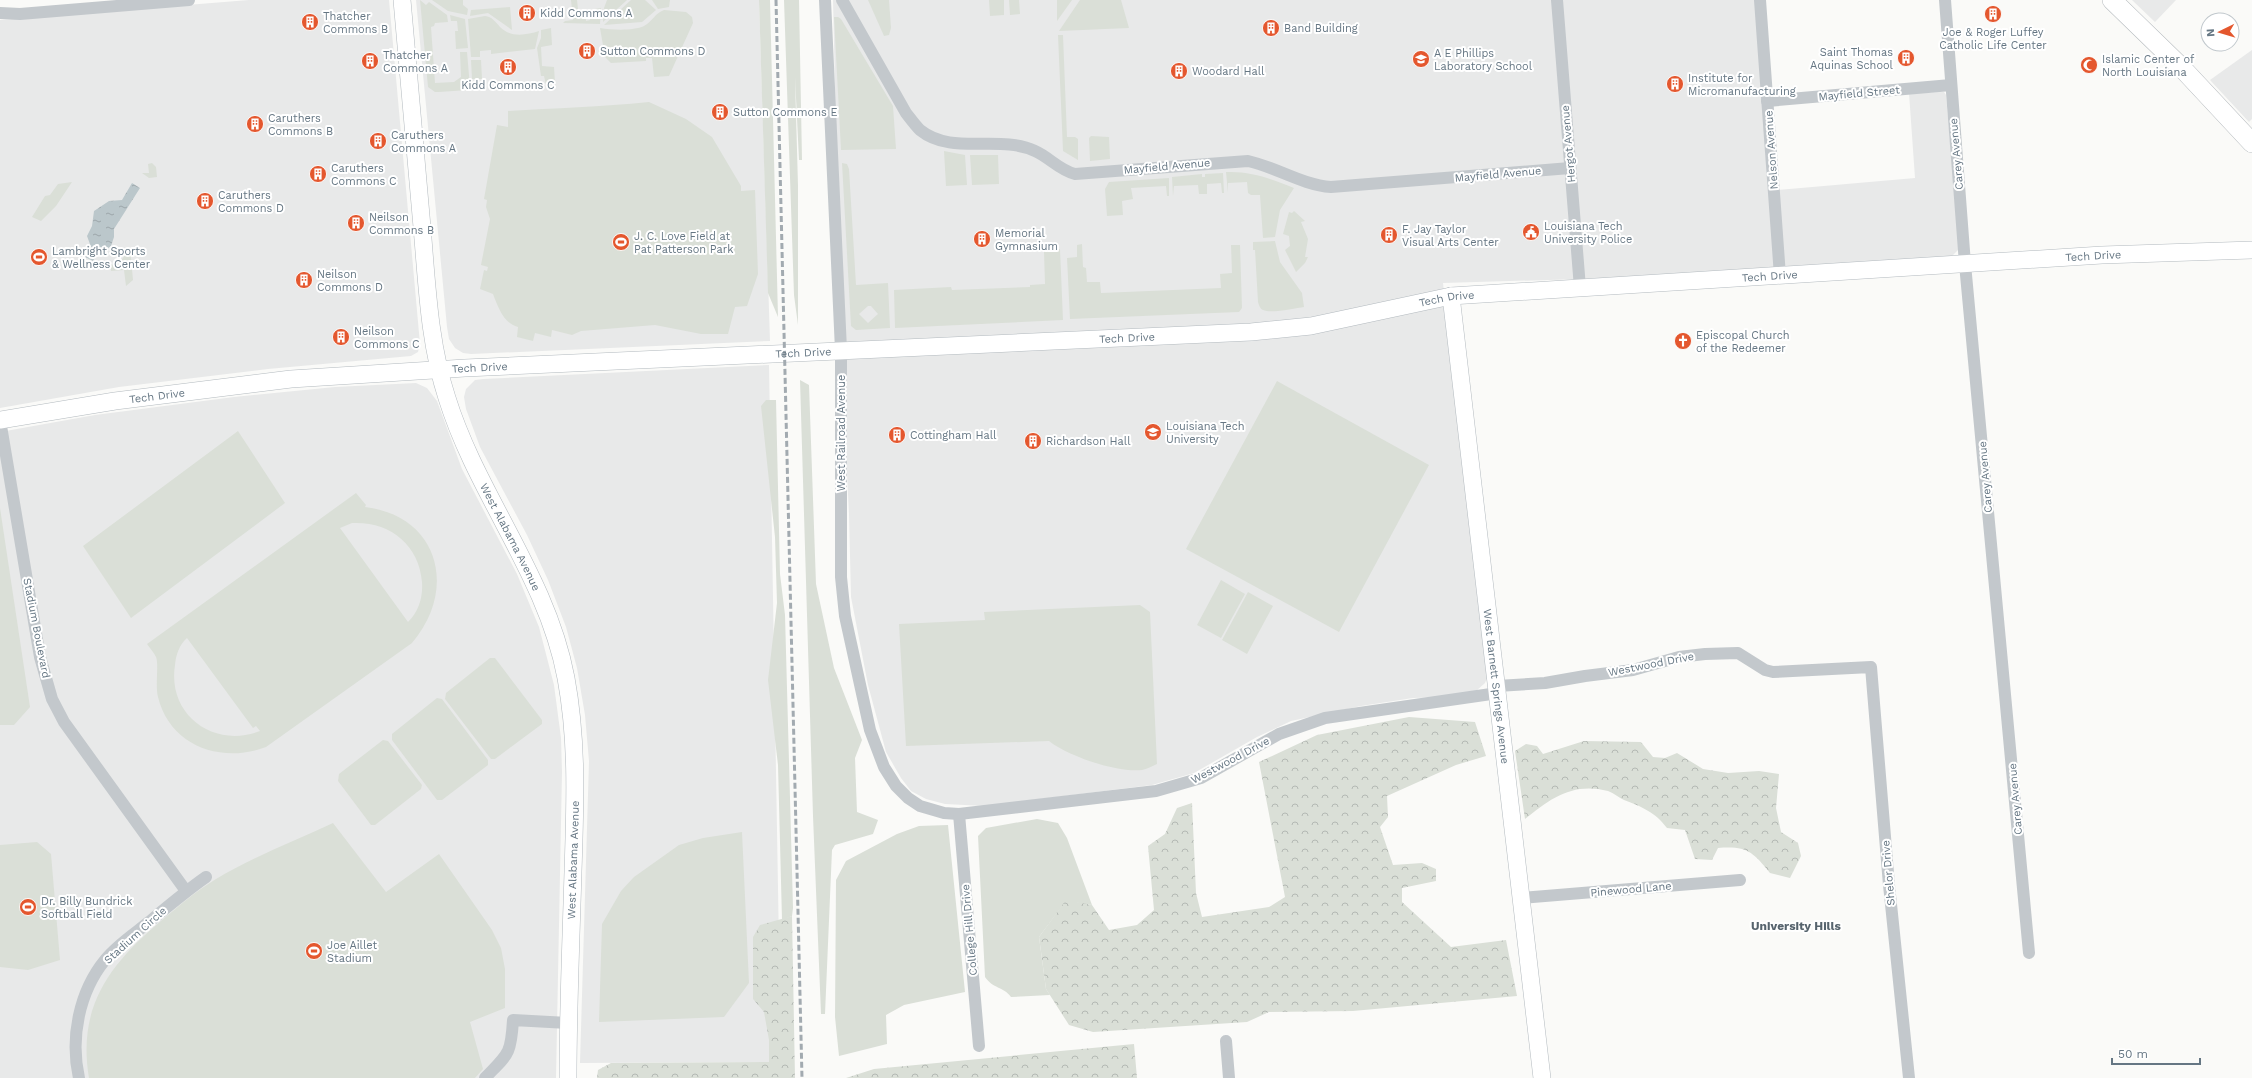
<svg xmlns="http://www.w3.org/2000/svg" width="2252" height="1078" font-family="'Work Sans',sans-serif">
  <defs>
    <pattern id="forest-crowns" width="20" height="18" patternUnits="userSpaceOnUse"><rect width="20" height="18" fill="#dadfd7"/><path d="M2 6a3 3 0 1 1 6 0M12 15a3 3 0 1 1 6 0" fill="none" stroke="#b4b9b4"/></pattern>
    <pattern id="water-ripples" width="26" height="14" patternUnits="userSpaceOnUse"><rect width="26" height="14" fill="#bbc7cb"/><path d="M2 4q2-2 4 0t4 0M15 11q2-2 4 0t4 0" fill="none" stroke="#9ca6aa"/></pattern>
  </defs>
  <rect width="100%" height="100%" fill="#fafaf8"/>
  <!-- built -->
  <g fill="#e8e9e9">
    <path d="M249 0H389L420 344 418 352 411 356 268 369 119 387 0 408V20Z"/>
    <path d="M416 0H759L770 341 471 354 463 353 455 348 449 339 447 327Z"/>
    <path d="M833 0H1756L1768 191 1915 178 1909 93 1944 92 1946 95 1959 249 1951 257 1649 277 1443 283 1487 678 1485 683 1476 691 1449 697 1413 698 1361 706 1291 721 1257 737 1194 773 1152 785 984 806 945 804 926 799 911 791 901 778 886 752 868 685 851 597 849 514 841 350Z"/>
    <path d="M2132 0H2176L2155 22Z"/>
    <path d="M2252 50V119L2249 122 2210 80Z"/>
    <path d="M769 365 781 1062 580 1063 589 761 585 715 577 668 566 627 548 580 527 535 480 447 466 409 464 397 466 389 475 380 483 379Z"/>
    <path d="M416 383 427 388 437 401 462 469 517 574 539 627 554 685 561 738 562 772 556 1078H0V432L95 415 234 397 335 387Z"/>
  </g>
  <!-- green -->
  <g fill="#dadfd7" fill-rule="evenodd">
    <path d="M420 0 426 5 429 2 447 15 448 22 435 23 434 26 431 27 435 83 454 82 461 77 460 52H467L470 87 468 90 439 92H435L428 87Z"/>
    <path d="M432 0H463V5L468 9 467 15 448 11Z"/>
    <path d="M571 0H577L579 18 586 17V21L590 20V17L595 16V9L601 8 600 24 563 23 565 21 573 20Z"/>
    <path d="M607 0H627L603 22 604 8Z"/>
    <path d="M631 0H645L656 10 642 22 604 25Z"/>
    <path d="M652 0H670L669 7 658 9Z"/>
    <path d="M759 0H770L778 317 768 293Z"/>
    <path d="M784 0H799L802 160H799L795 77 798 186V325L794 295Z"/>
    <path d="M868 0H889L891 28 889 35 884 36Z"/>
    <path d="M989 0H1004V15L990 16Z"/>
    <path d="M1009 0H1019L1020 14 1010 15Z"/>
    <path d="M1057 0H1072L1057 21Z"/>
    <path d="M1080 0H1121L1129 28 1059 31Z"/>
    <path d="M510 7 512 30 488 13 470 16 471 10Z"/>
    <path d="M664 10 686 12 692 17 693 23 669 76 654 77 652 58H646V61L611 63 605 57 600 28C613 30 633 31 644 26 652 22 655 13 664 10Z"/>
    <path d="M450 15 465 19 468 48 456 49 455 31H458L457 21H451Z"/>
    <path d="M485 16C492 17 495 21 500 27 511 38 526 35 539 31L535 49 491 54V50L480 51V57H471L468 19Z"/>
    <path d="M834 17H838L841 19 893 106 896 149 841 150Z"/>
    <path d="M551 28 552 45 541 47 542 66 554 67 555 83 550 86 546 85 544 76H541L537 48 541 38V30Z"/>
    <path d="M1058 35H1063L1067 137H1075L1078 139V160L1063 151Z"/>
    <path d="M471 60H481L482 79H472Z"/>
    <path d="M649 102 686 119 712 137 741 186V191L755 190 758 274 747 306 735 307 728 334H701L655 325 581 331 572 335 552 330 551 337 535 333 533 341 517 337 518 327C504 324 498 307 493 294L480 289 484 270 487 271 488 267 481 265 490 219 486 207 487 200 484 199 497 125 508 127V111C555 108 601 107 649 102Z"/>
    <path d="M1091 136 1109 137 1110 159 1090 161 1089 138Z"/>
    <path d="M944 151 965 155 967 185 946 186Z"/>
    <path d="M970 155H998L999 184 972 185Z"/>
    <path d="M152 163 156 167 157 177 149 178 142 173H149L148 164Z"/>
    <path d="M842 163 847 164 849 169 856 285 888 283 890 328 856 330 851 326ZM868 306H871L878 314 868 323 859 314Z"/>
    <path d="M1226 172C1252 171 1271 179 1294 188L1280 210 1275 237 1263 238 1260 195H1251L1248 193 1247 182 1228 183V193Z"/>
    <path d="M1223 173 1224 193H1222L1221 183 1207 184V194H1199L1198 185 1174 186 1173 196 1172 177 1202 174V177H1205V174Z"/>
    <path d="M1169 178V196H1167L1166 186 1131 188 1133 199 1122 201 1123 215 1107 216 1105 189 1109 182Z"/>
    <path d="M72 182 56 206 41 221 32 217 45 196 50 195 58 184Z"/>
    <path d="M1294 211 1305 221 1301 222 1308 239 1305 257H1308L1305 263 1296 272 1285 250 1290 246 1289 236 1283 234 1289 212 1292 213Z"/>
    <path d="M1275 241 1280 262 1302 293 1304 307C1295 308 1271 314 1263 310 1260 309 1259 305 1258 302L1255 250H1253V242Z"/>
    <path d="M1082 244 1083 267 1086 268 1087 282H1100L1101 293 1221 288 1220 274 1232 273 1231 245H1240L1242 308 1239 312 1070 319 1067 258 1077 257V245Z"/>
    <path d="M1050 246H1056V249H1060L1063 320 895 328 894 290 951 287 952 290 1030 287V285L1045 284 1044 252H1050Z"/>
    <path d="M130 248 133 280 126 286 124 270 111 271V265L120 262Z"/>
    <path d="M800 380 809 385 816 584 834 668 862 740 855 758 857 812 878 820 873 834 835 845 832 850 825 1014H821L813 816Z"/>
    <path d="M1277 381 1429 465 1339 632 1186 549Z"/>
    <path d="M766 400H776L780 574 785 615 793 908 792 916 782 920 778 765 768 680 777 603 775 537 761 406Z"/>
    <path d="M238 431 285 503 131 618 83 546Z"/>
    <path d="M356 493 366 505 365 507C439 516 458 589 412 643L266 747C221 764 170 746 158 697 155 687 159 663 156 657 154 653 150 648 147 644ZM352 523C389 521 419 544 422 582 423 597 419 611 408 622L340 528ZM187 638 253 728 256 726 260 731C214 749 167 715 175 665 176 655 179 645 187 638Z"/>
    <path d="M0 508 30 707 14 725H0Z"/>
    <path d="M1221 580 1245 594 1221 638 1197 625Z"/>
    <path d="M1248 592 1273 606 1247 654 1222 640Z"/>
    <path d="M1140 605 1150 612 1157 764C1152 766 1147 769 1142 770 1117 773 1068 756 1049 741L906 746 899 624 985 620 984 612Z"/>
    <path d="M490 658H495L542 720V724L495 759H491L445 699 446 693Z"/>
    <path d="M437 698 442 699 488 760V765L442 800H437L392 740V734Z"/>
    <path d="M383 740 388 741 422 785 421 789 375 825H371L338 781 339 774Z"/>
    <path d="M1037 819 1058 823 1067 838 1092 905 1066 901 1039 937 1046 989 1050 995 1011 997C1003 986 993 989 985 977L978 836 986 828Z"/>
    <path d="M333 823 386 892 439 854 492 930 501 948 505 969V1008L470 1022 483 1069 475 1078H89C77 1006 110 964 162 920 179 906 196 891 216 879 253 857 294 841 333 823Z"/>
    <path d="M948 825 965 992 904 1005 886 1015 887 1044 839 1056 835 1017 836 880 846 861 897 834 919 826Z"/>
    <path d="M742 832 749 983 724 1017 599 1022 602 924 621 891 634 877 679 845 703 838Z"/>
    <path d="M37 842 51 854 60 960 28 970 0 967V845Z"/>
  </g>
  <!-- forest -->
  <g fill="url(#forest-crowns)">
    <path d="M1409 717 1475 722 1486 756 1456 765 1387 796 1388 817 1380 827 1393 865 1422 863 1436 869V881L1402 888V902L1451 947 1506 940 1517 996 1353 1011 1269 1012 1247 1022 1093 1032 1069 1025 1046 989 1039 937 1066 900 1092 905 1109 930 1137 925 1154 910 1148 846 1165 834 1177 808 1192 803 1196 893 1202 917 1269 907 1285 897 1259 762 1317 735Z"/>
    <path d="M1584 741 1641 742 1653 757 1665 758 1677 753 1703 769 1728 773 1759 771 1779 774 1776 808 1781 832 1798 843 1801 856 1790 878 1770 873C1752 851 1747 846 1718 848L1712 860 1695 859 1685 830 1667 828C1655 812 1642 807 1624 800 1619 798 1614 793 1608 791 1573 782 1551 798 1525 819L1515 751 1526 744 1537 746 1543 754Z"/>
    <path d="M792 916 795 1078H597L598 1070 611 1063 769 1062V1040L764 1012 753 999V937L760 925Z"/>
    <path d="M1134 1044 1137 1078H846L874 1069Z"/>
  </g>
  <!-- water -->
  <path fill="url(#water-ripples)" d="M132 183 140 188 114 229V237L111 246 105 251 98 252 93 261 85 257 91 247 87 236 92 226 94 211 109 201 122 200Z"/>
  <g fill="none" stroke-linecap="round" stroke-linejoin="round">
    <!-- secondary casing -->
    <g stroke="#b3babf" stroke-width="18">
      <g id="secondary">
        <path id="s1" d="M402 0C409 76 415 152 422 227 427 284 429 343 447 398 477 495 547 576 566 678 578 743 575 807 573 872 571 941 568 1009 568 1078"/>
        <path id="s2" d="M1451 296 1542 1078"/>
        <path id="s3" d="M0 420 115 401 291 379 465 368 1251 332 1311 326 1451 296 2102 255 2252 250"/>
      </g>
    </g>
    <!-- primary casing -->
    <g stroke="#b5babe" stroke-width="20">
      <path id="primary" d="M2112 0 2182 68 2252 143"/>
    </g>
    <!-- street -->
    <g stroke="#c3c8cc" stroke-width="12">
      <path d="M825 0 841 350V577L845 616 870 730 884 767 896 786 908 798 920 806 944 813 959 814 1156 791 1201 778 1279 734 1325 718 1498 693"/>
      <path d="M842 0 906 113C910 118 915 125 920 130 952 156 999 134 1035 151 1049 157 1059 170 1075 174L1248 161C1276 167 1302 185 1331 187L1570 168"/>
      <path d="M1557 0 1580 288"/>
      <path d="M1760 0 1780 276"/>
      <path d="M1945 0 1965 264 2029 953"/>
      <path d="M0 13 20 14 189 0"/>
      <path d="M1767 101 1951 85"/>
      <path d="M0 420 40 657 52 699 64 722 186 891"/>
      <path d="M1497 686 1545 683 1585 676 1633 670 1679 657 1705 654 1738 653 1765 670 1773 672 1871 667 1889 885 1909 1078"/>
      <path d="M959 814 979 1046"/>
      <path d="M1522 898 1740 880"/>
      <path d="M1226 1041 1229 1078"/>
      <path d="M79 1078C70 1038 79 992 105 960 117 945 134 934 149 922 167 907 186 891 206 877"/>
      <path d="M485 1078C508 1054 511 1055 513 1020L568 1023"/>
    </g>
    <!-- secondary -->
    <use href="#secondary" stroke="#fff" stroke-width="17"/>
    <!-- primary -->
    <use href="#primary" stroke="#fff" stroke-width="19"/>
    <!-- rail -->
    <path stroke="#a2aab0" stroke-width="3" stroke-dasharray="6 3" stroke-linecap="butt" d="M776 0 802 1078"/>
  </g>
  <!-- icons -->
  <defs>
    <g id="building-disc" transform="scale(0.9)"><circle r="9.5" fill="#e4572e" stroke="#fff"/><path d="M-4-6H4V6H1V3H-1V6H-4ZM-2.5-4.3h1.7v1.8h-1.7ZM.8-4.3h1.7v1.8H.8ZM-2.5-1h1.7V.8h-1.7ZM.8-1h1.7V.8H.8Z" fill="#fff"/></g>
    <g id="school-disc" transform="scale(0.9)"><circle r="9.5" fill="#e4572e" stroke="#fff"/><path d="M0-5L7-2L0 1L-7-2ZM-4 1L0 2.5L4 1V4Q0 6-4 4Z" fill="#fff"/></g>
    <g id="mosque-disc" transform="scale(0.9)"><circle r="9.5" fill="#e4572e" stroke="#fff"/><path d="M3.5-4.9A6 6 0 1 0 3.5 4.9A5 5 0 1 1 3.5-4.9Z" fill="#fff"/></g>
    <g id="civic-disc" transform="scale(0.9)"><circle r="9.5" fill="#e4572e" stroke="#fff"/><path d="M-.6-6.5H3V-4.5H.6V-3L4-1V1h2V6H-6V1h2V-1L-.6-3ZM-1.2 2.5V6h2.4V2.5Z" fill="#fff"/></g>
    <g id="stadium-disc" transform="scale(0.9)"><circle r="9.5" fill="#e4572e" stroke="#fff"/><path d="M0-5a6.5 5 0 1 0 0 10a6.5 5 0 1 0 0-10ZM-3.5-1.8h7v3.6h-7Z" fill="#fff"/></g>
    <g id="church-disc" transform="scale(0.9)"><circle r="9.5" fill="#e4572e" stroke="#fff"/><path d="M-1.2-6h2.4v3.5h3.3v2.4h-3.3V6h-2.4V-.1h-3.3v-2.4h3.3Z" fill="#fff"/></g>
    <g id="university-disc" transform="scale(0.9)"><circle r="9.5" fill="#e4572e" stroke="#fff"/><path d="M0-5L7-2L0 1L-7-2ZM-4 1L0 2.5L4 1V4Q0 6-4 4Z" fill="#fff"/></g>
  </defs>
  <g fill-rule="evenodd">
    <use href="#building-disc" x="527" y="13"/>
    <use href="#building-disc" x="1993" y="14"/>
    <use href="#building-disc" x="310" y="22"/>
    <use href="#building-disc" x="1271" y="28"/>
    <use href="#building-disc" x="587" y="51"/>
    <use href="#building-disc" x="1906" y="58"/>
    <use href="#school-disc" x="1421" y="59"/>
    <use href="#building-disc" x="370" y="61"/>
    <use href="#mosque-disc" x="2089" y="65"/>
    <use href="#building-disc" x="508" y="67"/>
    <use href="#building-disc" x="1179" y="71"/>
    <use href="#building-disc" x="1675" y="84"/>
    <use href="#building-disc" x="720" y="112"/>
    <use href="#building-disc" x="255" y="124"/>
    <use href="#building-disc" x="378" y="141"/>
    <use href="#building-disc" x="318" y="174"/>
    <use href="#building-disc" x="205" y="201"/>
    <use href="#building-disc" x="356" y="223"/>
    <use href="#civic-disc" x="1531" y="232"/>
    <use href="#building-disc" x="1389" y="235"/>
    <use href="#building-disc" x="982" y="239"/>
    <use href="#stadium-disc" x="621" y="242"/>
    <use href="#stadium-disc" x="39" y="257"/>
    <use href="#building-disc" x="304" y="280"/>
    <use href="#building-disc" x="341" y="337"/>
    <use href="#church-disc" x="1683" y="341"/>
    <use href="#university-disc" x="1153" y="432"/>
    <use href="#building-disc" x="897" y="435"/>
    <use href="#building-disc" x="1033" y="441"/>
    <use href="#stadium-disc" x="28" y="907"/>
    <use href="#stadium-disc" x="314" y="951"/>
  </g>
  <g text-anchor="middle" stroke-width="4" stroke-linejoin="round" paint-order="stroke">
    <!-- poi labels -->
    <g font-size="11" fill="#657683" stroke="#fff" text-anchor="start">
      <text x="540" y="17">Kidd Commons A</text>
      <text x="323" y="20">Thatcher<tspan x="323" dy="13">Commons B</tspan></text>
      <text x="1284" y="32">Band Building</text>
      <text x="1993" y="36" text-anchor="middle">Joe &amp; Roger Luffey<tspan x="1993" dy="13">Catholic Life Center</tspan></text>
      <text x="600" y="55">Sutton Commons D</text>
      <text x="1893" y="56" text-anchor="end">Saint Thomas<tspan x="1893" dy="13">Aquinas School</tspan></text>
      <text x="1434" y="57">A E Phillips<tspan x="1434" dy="13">Laboratory School</tspan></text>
      <text x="383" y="59">Thatcher<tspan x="383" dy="13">Commons A</tspan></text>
      <text x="2102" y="63">Islamic Center of<tspan x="2102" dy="13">North Louisiana</tspan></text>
      <text x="1192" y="75">Woodard Hall</text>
      <text x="1688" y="82">Institute for<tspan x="1688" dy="13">Micromanufacturing</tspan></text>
      <text x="508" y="89" text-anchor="middle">Kidd Commons C</text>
      <text x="733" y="116">Sutton Commons E</text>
      <text x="268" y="122">Caruthers<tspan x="268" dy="13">Commons B</tspan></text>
      <text x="391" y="139">Caruthers<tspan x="391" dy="13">Commons A</tspan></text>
      <text x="331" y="172">Caruthers<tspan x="331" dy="13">Commons C</tspan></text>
      <text x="218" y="199">Caruthers<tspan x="218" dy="13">Commons D</tspan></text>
      <text x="369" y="221">Neilson<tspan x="369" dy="13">Commons B</tspan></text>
      <text x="1544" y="230">Louisiana Tech<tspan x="1544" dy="13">University Police</tspan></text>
      <text x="1402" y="233">F. Jay Taylor<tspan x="1402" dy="13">Visual Arts Center</tspan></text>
      <text x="995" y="237">Memorial<tspan x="995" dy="13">Gymnasium</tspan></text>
      <text x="634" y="240">J. C. Love Field at<tspan x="634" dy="13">Pat Patterson Park</tspan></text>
      <text x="52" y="255">Lambright Sports<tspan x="52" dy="13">&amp; Wellness Center</tspan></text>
      <text x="317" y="278">Neilson<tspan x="317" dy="13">Commons D</tspan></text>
      <text x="354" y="335">Neilson<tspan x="354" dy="13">Commons C</tspan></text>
      <text x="1696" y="339">Episcopal Church<tspan x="1696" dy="13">of the Redeemer</tspan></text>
      <text x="1166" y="430">Louisiana Tech<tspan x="1166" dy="13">University</tspan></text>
      <text x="910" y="439">Cottingham Hall</text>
      <text x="1046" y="445">Richardson Hall</text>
      <text x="41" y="905">Dr. Billy Bundrick<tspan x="41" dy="13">Softball Field</tspan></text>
      <text x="327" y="949">Joe Aillet<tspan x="327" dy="13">Stadium</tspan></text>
    </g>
    <!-- street labels -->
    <g font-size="11" fill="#657683" stroke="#fff">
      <text transform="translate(1859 93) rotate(-5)" y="4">Mayfield Street</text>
      <text transform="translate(1568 144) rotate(-95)" y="4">Hergot Avenue</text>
      <text transform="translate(1771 150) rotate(-94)" y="4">Nelson Avenue</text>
      <text transform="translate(1956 154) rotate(-95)" y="4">Carey Avenue</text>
      <text transform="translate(1167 166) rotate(-5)" y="4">Mayfield Avenue</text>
      <text transform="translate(1498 174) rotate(-5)" y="4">Mayfield Avenue</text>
      <text dy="4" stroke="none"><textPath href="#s3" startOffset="2102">Tech Drive</textPath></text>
      <text dy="4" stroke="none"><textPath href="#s3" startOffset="1778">Tech Drive</textPath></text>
      <text dy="4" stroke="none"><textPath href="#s3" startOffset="1454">Tech Drive</textPath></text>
      <text dy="4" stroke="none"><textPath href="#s3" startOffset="1131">Tech Drive</textPath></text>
      <text dy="4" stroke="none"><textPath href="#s3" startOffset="807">Tech Drive</textPath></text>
      <text dy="4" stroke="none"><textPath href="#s3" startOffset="483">Tech Drive</textPath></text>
      <text dy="4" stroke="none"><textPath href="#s3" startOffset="159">Tech Drive</textPath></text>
      <text transform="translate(841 433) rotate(-90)" y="4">West Railroad Avenue</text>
      <text transform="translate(1985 477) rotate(-95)" y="4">Carey Avenue</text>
      <text dy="4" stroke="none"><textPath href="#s1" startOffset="554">West Alabama Avenue</textPath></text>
      <text transform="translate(37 628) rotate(79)" y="4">Stadium Boulevard</text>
      <text transform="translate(1651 664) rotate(-11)" y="4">Westwood Drive</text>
      <text dy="4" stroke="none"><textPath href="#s2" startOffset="393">West Barnett Springs Avenue</textPath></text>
      <text transform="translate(1230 760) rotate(-28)" y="4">Westwood Drive</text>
      <text transform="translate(2015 799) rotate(-95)" y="4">Carey Avenue</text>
      <text transform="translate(573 860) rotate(-88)" y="4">West Alabama Avenue</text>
      <text transform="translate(1888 873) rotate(-95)" y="4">Shelor Drive</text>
      <text transform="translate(1631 889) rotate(-5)" y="4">Pinewood Lane</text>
      <text transform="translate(969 930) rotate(-95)" y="4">College Hill Drive</text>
      <text transform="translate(135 935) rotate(-42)" y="4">Stadium Circle</text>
    </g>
    <!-- neighbourhood labels -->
    <g font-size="12" font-weight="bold" fill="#57646e" stroke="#fff">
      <text x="1796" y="930">University Hills</text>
    </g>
  </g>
  <!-- north arrow -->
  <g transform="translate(2220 32) rotate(265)"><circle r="19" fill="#ffffff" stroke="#c1c8cd"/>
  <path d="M0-3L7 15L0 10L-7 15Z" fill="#e4572e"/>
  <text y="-6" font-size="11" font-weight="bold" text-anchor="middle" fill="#657683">N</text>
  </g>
  <!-- scale -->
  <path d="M2112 1058v6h88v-6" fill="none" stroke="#657683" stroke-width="2"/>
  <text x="2118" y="1058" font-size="12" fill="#657683" stroke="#ffffff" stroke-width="3" paint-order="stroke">50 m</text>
</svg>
